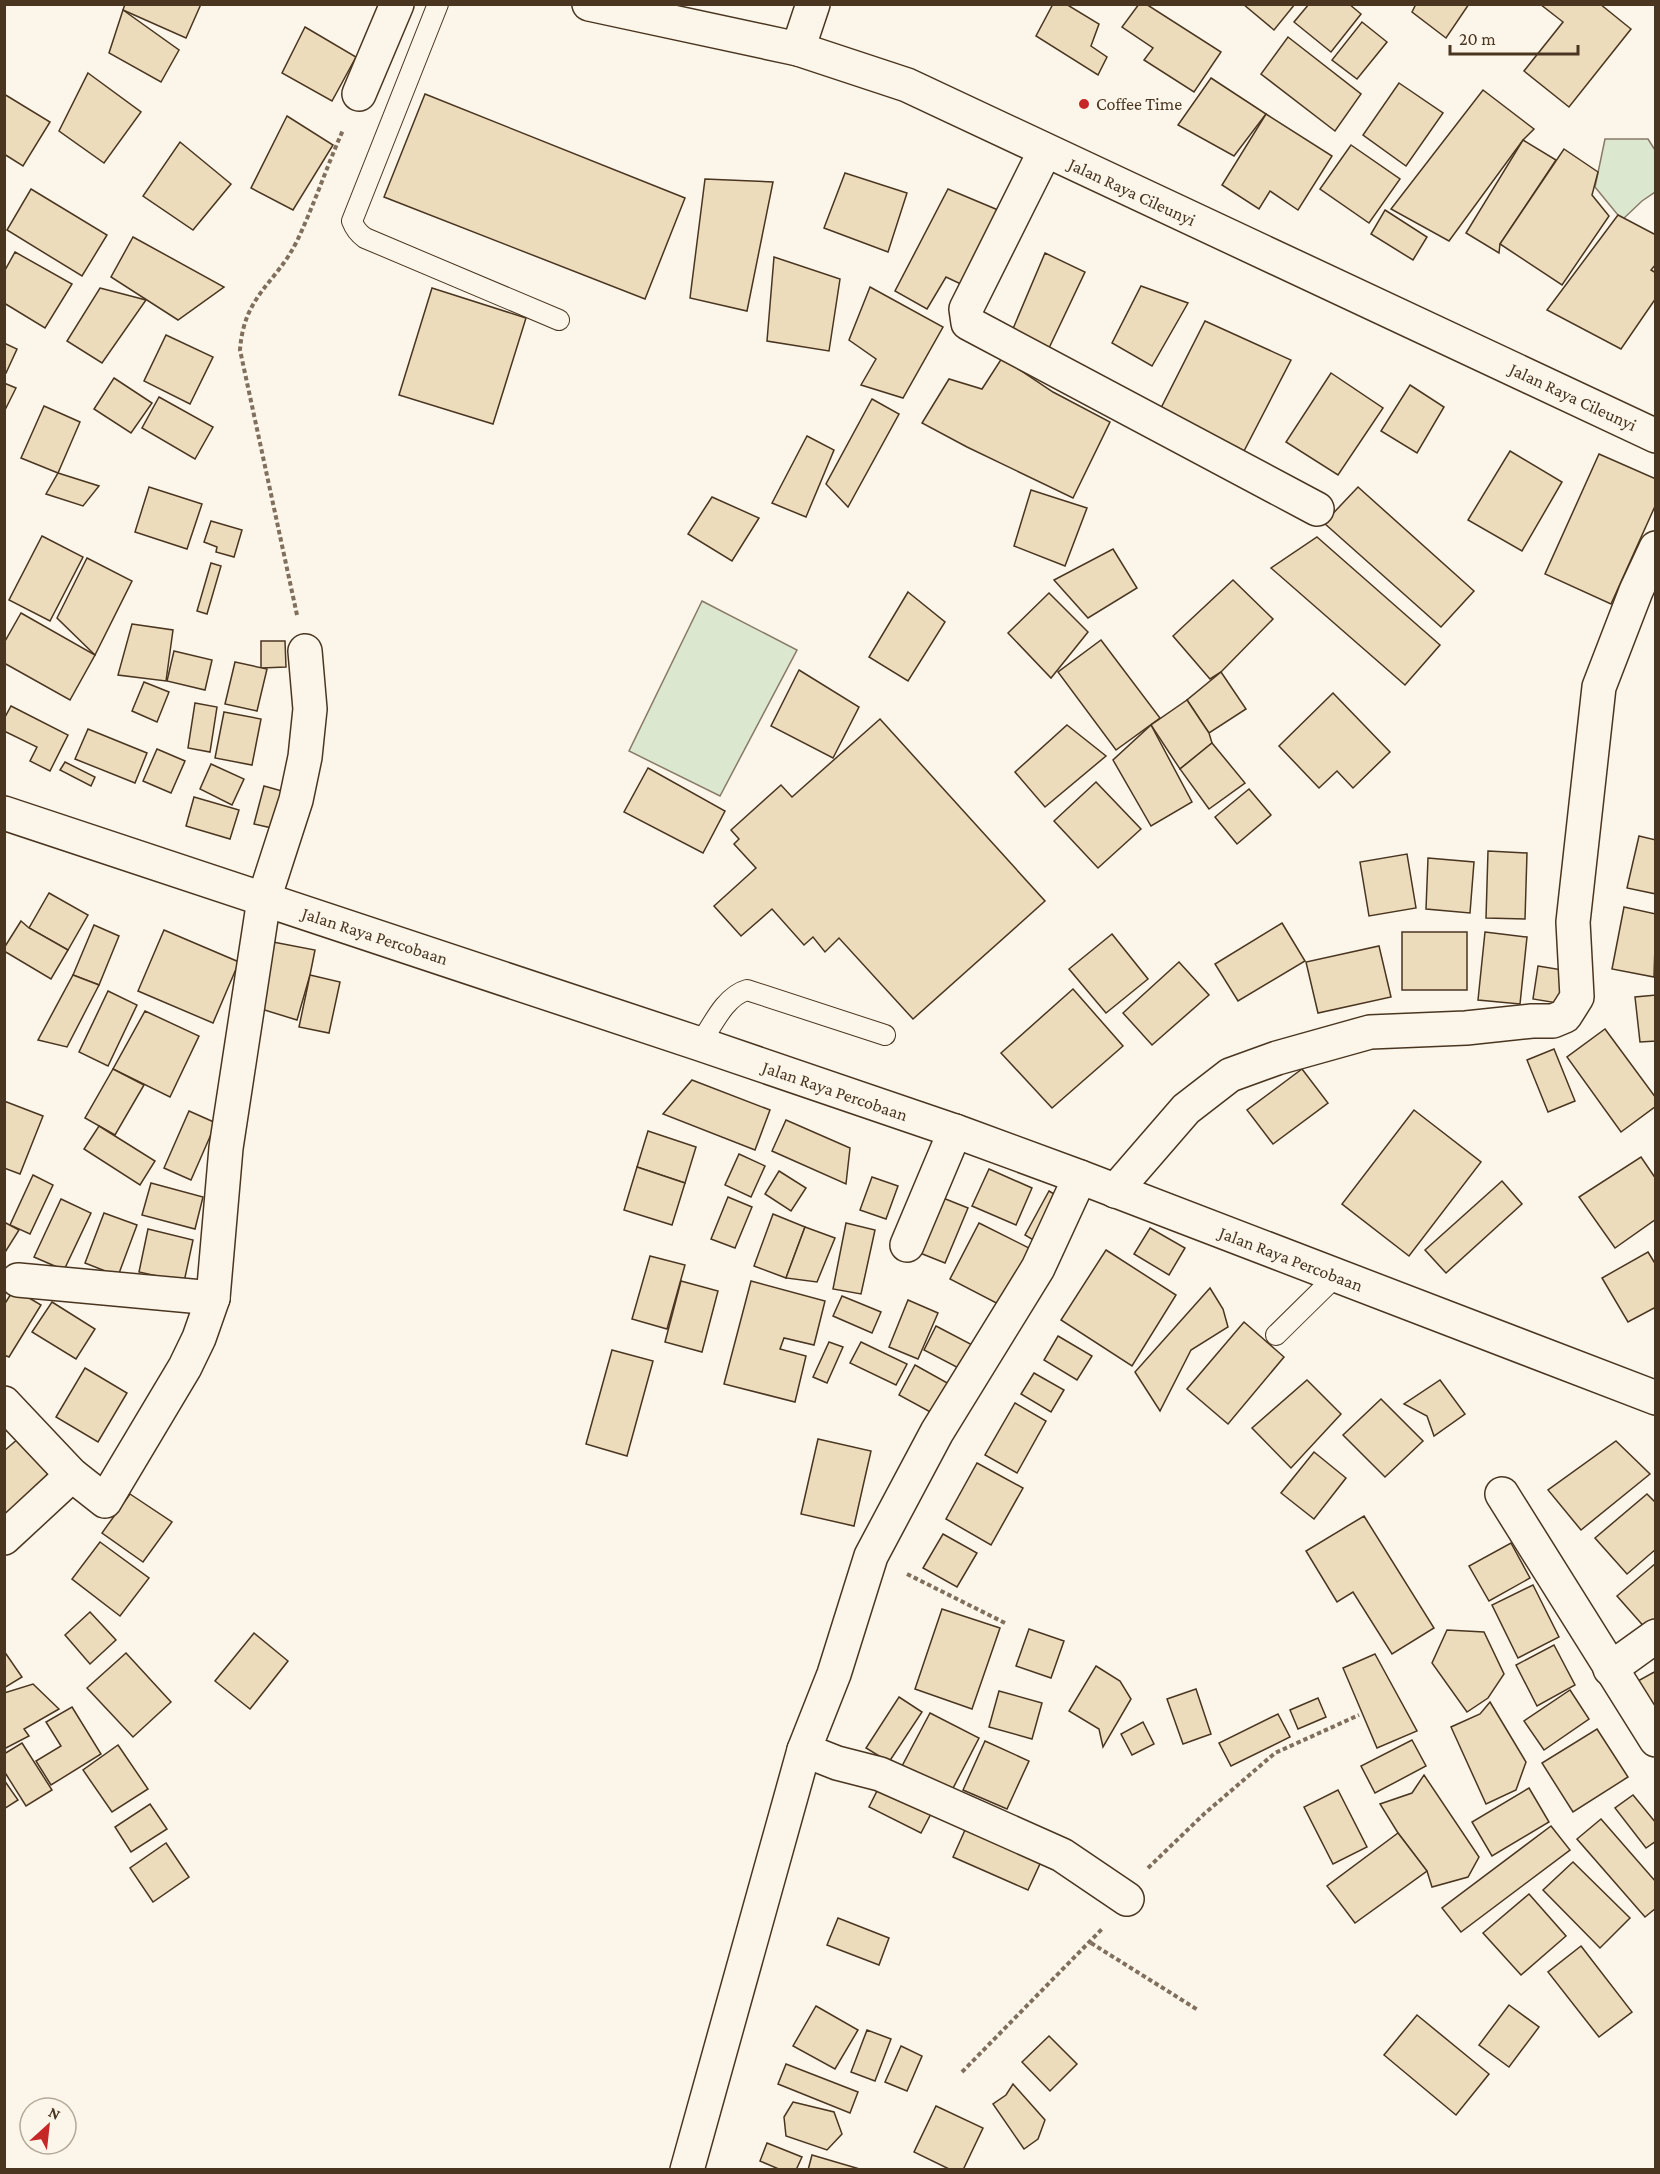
<svg xmlns="http://www.w3.org/2000/svg" width="1660" height="2174" font-family="'Crimson Pro',serif">
  <rect width="100%" height="100%" fill="#fbf6e9"/>
  <!-- green -->
  <g fill="#dce7d0" stroke="#887966" stroke-width="1.5">
    <path d="M1605 139H1648L1655 150V192L1642 201 1622 220 1595 187Z"/>
    <path d="M702 601 797 650 720 796 629 751Z"/>
  </g>
  <!-- building -->
  <g fill="#ecdcbc" stroke="#4a3520" stroke-width="1.5">
    <path d="M125 4H201L186 38 123 10Z"/>
    <path d="M1053 4H1066L1099 24 1091 46 1107 57 1098 75 1036 36Z"/>
    <path d="M1139 4H1146L1221 52 1194 92 1144 60 1153 48 1122 27Z"/>
    <path d="M1243 4H1295L1274 30Z"/>
    <path d="M1309 4H1349L1361 14 1331 52 1294 22Z"/>
    <path d="M1416 4H1469L1446 38 1412 12Z"/>
    <path d="M1540 4H1600L1631 29 1569 107 1524 71 1563 22Z"/>
    <path d="M123 10 179 50 161 82 109 53Z"/>
    <path d="M1362 22 1387 42 1357 79 1332 60Z"/>
    <path d="M305 27 356 57 332 101 282 73Z"/>
    <path d="M1288 37 1361 94 1335 131 1261 74Z"/>
    <path d="M88 73 141 112 104 163 59 131Z"/>
    <path d="M1211 78 1266 114 1234 156 1178 125Z"/>
    <path d="M1399 83 1443 113 1406 166 1363 135Z"/>
    <path d="M1483 90 1534 129 1523 140 1449 241 1391 209Z"/>
    <path d="M4 94 50 122 23 166 4 154Z"/>
    <path d="M425 94 685 198 645 299 384 197Z"/>
    <path d="M1266 114 1332 156 1298 210 1270 191 1259 209 1222 185Z"/>
    <path d="M287 116 333 145 293 210 251 188Z"/>
    <path d="M1523 140 1556 160 1500 244 1499 253 1466 233Z"/>
    <path d="M180 142 231 184 193 230 143 196Z"/>
    <path d="M1351 145 1400 179 1369 223 1320 189Z"/>
    <path d="M1564 149 1598 172 1592 195 1609 216 1562 285 1500 244Z"/>
    <path d="M845 173 907 193 888 252 824 228Z"/>
    <path d="M705 179 773 182 747 311 690 298Z"/>
    <path d="M31 189 107 235 82 276 7 230Z"/>
    <path d="M948 189 998 210 965 286 946 277 927 309 895 291Z"/>
    <path d="M1385 210 1427 237 1413 260 1371 234Z"/>
    <path d="M1618 215 1656 235V264L1651 270 1656 273V298L1621 349 1547 310Z"/>
    <path d="M133 237 224 287 178 320 111 277Z"/>
    <path d="M15 252 72 284 45 328 4 303V272Z"/>
    <path d="M1045 253 1085 272 1049 348 1012 331Z"/>
    <path d="M774 257 840 279 829 351 767 341Z"/>
    <path d="M1141 286 1188 303 1152 366 1112 343Z"/>
    <path d="M870 287 943 327 903 398 861 385 876 359 849 340Z"/>
    <path d="M100 288 146 300 102 363 67 341Z"/>
    <path d="M432 288 526 318 493 424 399 395Z"/>
    <path d="M1205 321 1291 360 1244 451 1161 408Z"/>
    <path d="M166 335 213 357 190 404 144 381Z"/>
    <path d="M4 343 17 349 6 373 4 372Z"/>
    <path d="M1002 358 1053 392 1110 422 1073 498 967 447 922 423 949 379 982 389Z"/>
    <path d="M1331 373 1383 408 1338 475 1286 442Z"/>
    <path d="M114 378 152 403 131 433 94 409Z"/>
    <path d="M4 383 16 388 4 412Z"/>
    <path d="M1410 385 1444 407 1417 453 1381 431Z"/>
    <path d="M159 397 213 427 195 459 142 428Z"/>
    <path d="M872 399 899 414 848 507 826 484Z"/>
    <path d="M44 406 80 422 58 473 21 458Z"/>
    <path d="M807 436 834 450 806 517 772 503Z"/>
    <path d="M1510 451 1562 482 1522 551 1468 520Z"/>
    <path d="M1599 454 1656 479V504L1611 604 1545 574Z"/>
    <path d="M58 473 99 486 83 506 46 494Z"/>
    <path d="M149 487 202 504 187 549 135 532Z"/>
    <path d="M1358 487 1474 591 1441 627 1324 523Z"/>
    <path d="M1031 490 1087 508 1065 566 1014 546Z"/>
    <path d="M712 497 759 518 732 561 688 534Z"/>
    <path d="M211 521 242 530 234 557 216 552 217 547 204 542Z"/>
    <path d="M42 536 83 557 50 621 9 600Z"/>
    <path d="M1317 537 1440 645 1405 685 1271 568Z"/>
    <path d="M1113 549 1137 588 1088 618 1054 580Z"/>
    <path d="M87 558 132 581 95 655 57 618Z"/>
    <path d="M211 563 221 566 207 614 197 611Z"/>
    <path d="M1233 580 1273 619 1221 672 1210 679 1173 636Z"/>
    <path d="M908 592 945 622 908 681 869 657Z"/>
    <path d="M1049 593 1088 632 1051 678 1008 633Z"/>
    <path d="M21 613 95 655 70 700 4 663V643Z"/>
    <path d="M132 624 173 630 166 681 118 675Z"/>
    <path d="M1101 640 1160 718 1116 750 1058 672Z"/>
    <path d="M261 641H285L286 667 261 668Z"/>
    <path d="M174 651 212 660 205 690 167 681Z"/>
    <path d="M235 662 267 669 257 711 225 704Z"/>
    <path d="M799 670 859 707 833 758 771 726Z"/>
    <path d="M1221 672 1246 709 1209 733 1187 700Z"/>
    <path d="M144 682 169 692 157 722 132 711Z"/>
    <path d="M1333 693 1390 752 1353 788 1337 771 1319 788 1279 746Z"/>
    <path d="M1187 700 1209 733 1212 743 1180 769 1151 725Z"/>
    <path d="M195 703 217 707 210 752 188 748Z"/>
    <path d="M11 706 68 735 50 771 30 761 37 747 4 731V719Z"/>
    <path d="M224 712 261 719 252 765 215 758Z"/>
    <path d="M880 719 1045 901 913 1019 839 938 825 952 813 937 804 945 772 909 741 936 714 906 756 868 734 844 739 839 731 830 781 785 792 797Z"/>
    <path d="M1067 725 1106 756 1045 807 1015 772Z"/>
    <path d="M1151 725 1192 802 1151 826 1113 760Z"/>
    <path d="M88 729 147 753 135 783 75 759Z"/>
    <path d="M1212 743 1245 783 1209 809 1180 769Z"/>
    <path d="M157 749 185 761 171 793 143 781Z"/>
    <path d="M65 762 95 777 91 786 60 770Z"/>
    <path d="M211 764 244 779 232 805 200 789Z"/>
    <path d="M648 768 725 811 703 853 624 812Z"/>
    <path d="M1096 782 1141 829 1098 868 1054 821Z"/>
    <path d="M264 786 282 791 272 828 254 824Z"/>
    <path d="M1249 789 1271 815 1237 844 1215 817Z"/>
    <path d="M194 797 239 810 230 839 186 826Z"/>
    <path d="M1639 836 1656 840V894L1627 888Z"/>
    <path d="M1488 851 1527 853 1525 919 1486 918Z"/>
    <path d="M1407 854 1416 908 1369 916 1360 862Z"/>
    <path d="M1428 858 1474 862 1470 913 1426 909Z"/>
    <path d="M49 893 88 915 68 950 29 928Z"/>
    <path d="M1624 907 1656 914 1654 977 1612 969Z"/>
    <path d="M21 921 29 928 68 950 51 979 4 951V948Z"/>
    <path d="M1282 923 1305 961 1238 1001 1215 964Z"/>
    <path d="M94 925 119 936 99 985 73 975Z"/>
    <path d="M164 930 239 962 213 1023 138 991Z"/>
    <rect x="1402" y="932" width="65" height="58"/>
    <path d="M1485 932 1527 937 1520 1004 1478 1000Z"/>
    <path d="M1112 934 1148 979 1106 1013 1069 969Z"/>
    <path d="M273 942 315 950 310 975 297 1020 258 1008Z"/>
    <path d="M1379 946 1391 997 1318 1013 1306 962Z"/>
    <path d="M1179 962 1209 995 1152 1045 1123 1013Z"/>
    <path d="M1538 966 1575 972 1569 1005 1533 999Z"/>
    <path d="M73 975 99 985 67 1047 38 1040Z"/>
    <path d="M310 975 340 982 329 1033 299 1027Z"/>
    <path d="M1073 989 1123 1046 1052 1108 1001 1053Z"/>
    <path d="M108 991 137 1005 108 1066 79 1052Z"/>
    <path d="M1656 995V1041L1640 1042 1635 997Z"/>
    <path d="M145 1011 199 1036 170 1097 113 1069Z"/>
    <path d="M1605 1029 1656 1098V1106L1621 1132 1567 1057Z"/>
    <path d="M1554 1049 1575 1101 1548 1112 1527 1060Z"/>
    <path d="M113 1069 144 1085 115 1135 85 1118Z"/>
    <path d="M1302 1069 1328 1103 1273 1144 1247 1110Z"/>
    <path d="M692 1080 770 1110 755 1150 663 1114Z"/>
    <path d="M4 1101 43 1116 20 1174 4 1168Z"/>
    <path d="M1414 1110 1481 1162 1409 1256 1342 1204Z"/>
    <path d="M189 1111 216 1123 191 1180 164 1168Z"/>
    <path d="M786 1120 850 1148 846 1184 772 1151Z"/>
    <path d="M99 1126 155 1161 140 1185 84 1149Z"/>
    <path d="M648 1131 696 1147 685 1183 637 1167Z"/>
    <path d="M739 1154 765 1166 751 1197 725 1185Z"/>
    <path d="M1641 1157 1656 1179V1219L1615 1248 1579 1197Z"/>
    <path d="M637 1167 685 1183 672 1225 624 1210Z"/>
    <path d="M989 1169 1032 1188 1016 1225 972 1206Z"/>
    <path d="M779 1171 806 1188 791 1211 765 1194Z"/>
    <path d="M33 1175 53 1185 30 1234 10 1225Z"/>
    <path d="M872 1177 898 1186 886 1219 860 1210Z"/>
    <path d="M1502 1181 1522 1204 1446 1273 1425 1250Z"/>
    <path d="M151 1183 203 1197 195 1229 142 1215Z"/>
    <path d="M1049 1191 1059 1197 1035 1241 1025 1235Z"/>
    <path d="M938 1196 968 1208 945 1263 915 1251Z"/>
    <path d="M728 1197 752 1207 735 1248 711 1239Z"/>
    <path d="M61 1199 91 1213 64 1270 34 1257Z"/>
    <path d="M104 1213 137 1225 118 1276 85 1263Z"/>
    <path d="M773 1214 805 1227 786 1278 754 1266Z"/>
    <path d="M4 1222 19 1230 4 1254Z"/>
    <path d="M846 1223 875 1230 861 1294 833 1289Z"/>
    <path d="M979 1223 1035 1251 1006 1308 950 1279Z"/>
    <path d="M805 1227 835 1238 817 1282 786 1278Z"/>
    <path d="M1150 1228 1185 1248 1169 1275 1134 1254Z"/>
    <path d="M148 1229 193 1240 184 1282 139 1272Z"/>
    <path d="M1106 1250 1176 1295 1132 1366 1061 1320Z"/>
    <path d="M1648 1252 1656 1265V1307L1628 1322 1602 1278Z"/>
    <path d="M650 1256 685 1265 667 1329 632 1319Z"/>
    <path d="M681 1281 718 1291 702 1352 665 1342Z"/>
    <path d="M751 1281 825 1301 814 1345 784 1338 780 1349 806 1356 795 1402 724 1384Z"/>
    <path d="M1210 1288 1223 1309 1228 1327 1191 1350 1160 1411 1135 1372Z"/>
    <path d="M14 1289 41 1305 9 1357 4 1355V1305Z"/>
    <path d="M842 1296 881 1312 872 1333 833 1316Z"/>
    <path d="M908 1300 938 1313 918 1359 889 1347Z"/>
    <path d="M52 1302 95 1329 76 1359 32 1332Z"/>
    <path d="M1244 1322 1284 1357 1228 1424 1187 1389Z"/>
    <path d="M936 1326 980 1349 968 1373 924 1350Z"/>
    <path d="M1058 1336 1092 1356 1077 1380 1044 1360Z"/>
    <path d="M829 1342 843 1347 827 1383 813 1377Z"/>
    <path d="M861 1342 907 1364 896 1385 850 1363Z"/>
    <path d="M612 1350 653 1361 627 1456 586 1444Z"/>
    <path d="M915 1365 951 1385 934 1414 899 1395Z"/>
    <path d="M85 1368 127 1393 98 1442 56 1417Z"/>
    <path d="M1034 1373 1064 1390 1051 1412 1021 1394Z"/>
    <path d="M1307 1380 1341 1414 1291 1468 1252 1428Z"/>
    <path d="M1440 1380 1465 1414 1434 1436 1427 1416 1404 1404Z"/>
    <path d="M1381 1399 1423 1441 1385 1477 1343 1435Z"/>
    <path d="M1015 1403 1046 1421 1017 1473 985 1455Z"/>
    <path d="M19 1438 56 1471 4 1520V1451Z"/>
    <path d="M818 1439 871 1451 854 1526 801 1514Z"/>
    <path d="M1616 1441 1650 1474 1581 1530 1548 1490Z"/>
    <path d="M1314 1452 1346 1478 1314 1519 1281 1493Z"/>
    <path d="M977 1463 1023 1488 991 1545 946 1519Z"/>
    <path d="M130 1494 172 1522 143 1562 102 1533Z"/>
    <path d="M1647 1494 1656 1503V1549L1627 1574 1595 1538Z"/>
    <path d="M1364 1516 1434 1628 1392 1654 1353 1592 1337 1602 1306 1551Z"/>
    <path d="M943 1534 977 1553 957 1587 923 1568Z"/>
    <path d="M100 1542 149 1578 120 1616 72 1579Z"/>
    <path d="M1511 1543 1530 1578 1489 1601 1469 1566Z"/>
    <path d="M1656 1563V1623L1647 1630 1617 1596Z"/>
    <path d="M1533 1585 1559 1637 1518 1658 1492 1605Z"/>
    <path d="M942 1609 1000 1628 972 1709 915 1689Z"/>
    <path d="M90 1612 116 1640 90 1664 65 1635Z"/>
    <path d="M1029 1629 1064 1641 1051 1678 1016 1666Z"/>
    <path d="M1447 1630 1484 1632 1504 1674 1488 1698 1467 1712 1432 1663Z"/>
    <path d="M254 1633 288 1661 250 1709 215 1681Z"/>
    <path d="M1554 1645 1575 1685 1537 1706 1516 1665Z"/>
    <path d="M4 1651 22 1677 4 1688Z"/>
    <path d="M126 1653 171 1702 133 1737 87 1688Z"/>
    <path d="M1375 1654 1417 1731 1377 1748 1343 1668Z"/>
    <path d="M1096 1666 1120 1681 1131 1699 1103 1747 1099 1729 1069 1711Z"/>
    <path d="M1656 1671V1737L1627 1687Z"/>
    <path d="M33 1684 59 1709 24 1729 29 1736 4 1749V1693Z"/>
    <path d="M1196 1689 1211 1734 1183 1744 1167 1699Z"/>
    <path d="M1570 1690 1589 1719 1544 1750 1524 1721Z"/>
    <path d="M999 1691 1042 1703 1032 1739 989 1727Z"/>
    <path d="M899 1697 922 1712 889 1762 866 1748Z"/>
    <path d="M1318 1698 1326 1717 1298 1729 1290 1710Z"/>
    <path d="M1490 1702 1526 1762 1516 1790 1486 1804 1451 1727 1480 1714Z"/>
    <path d="M72 1707 101 1754 51 1785 36 1761 61 1746 46 1722Z"/>
    <path d="M930 1713 979 1738 950 1794 901 1768Z"/>
    <path d="M1278 1714 1290 1737 1231 1766 1219 1743Z"/>
    <path d="M1143 1722 1154 1744 1132 1755 1121 1734Z"/>
    <path d="M1597 1729 1628 1777 1573 1812 1542 1763Z"/>
    <path d="M1412 1740 1426 1766 1375 1793 1361 1766Z"/>
    <path d="M985 1741 1029 1761 1007 1809 963 1790Z"/>
    <path d="M22 1743 52 1790 26 1806 4 1771V1754Z"/>
    <path d="M118 1745 148 1789 112 1812 83 1770Z"/>
    <path d="M1424 1775 1479 1857 1468 1877 1432 1887 1427 1871 1398 1833 1380 1804 1412 1793Z"/>
    <path d="M883 1779 935 1806 921 1833 869 1807Z"/>
    <path d="M4 1780 18 1800 4 1809Z"/>
    <path d="M1529 1788 1549 1822 1492 1856 1472 1822Z"/>
    <path d="M1338 1790 1367 1847 1333 1864 1304 1807Z"/>
    <path d="M1633 1795 1656 1823V1841L1646 1848 1615 1808Z"/>
    <path d="M150 1804 167 1829 131 1852 115 1827Z"/>
    <path d="M1601 1819 1656 1882V1908L1645 1917 1577 1839Z"/>
    <path d="M969 1821 1044 1855 1028 1890 953 1857Z"/>
    <path d="M1551 1826 1570 1850 1461 1932 1442 1908Z"/>
    <path d="M1398 1833 1427 1871 1355 1923 1327 1886Z"/>
    <path d="M166 1843 189 1877 153 1902 130 1868Z"/>
    <path d="M1573 1862 1630 1918 1600 1948 1543 1890Z"/>
    <path d="M1529 1894 1566 1936 1521 1975 1483 1933Z"/>
    <path d="M838 1918 889 1938 879 1965 827 1945Z"/>
    <path d="M1581 1946 1632 2012 1599 2037 1548 1972Z"/>
    <path d="M1509 2005 1539 2027 1509 2067 1479 2045Z"/>
    <path d="M816 2006 858 2030 835 2069 793 2046Z"/>
    <path d="M1417 2015 1489 2074 1456 2115 1384 2055Z"/>
    <path d="M867 2030 891 2039 875 2081 851 2072Z"/>
    <path d="M1049 2036 1077 2064 1050 2091 1022 2062Z"/>
    <path d="M901 2046 922 2056 907 2091 885 2082Z"/>
    <path d="M786 2064 858 2092 850 2113 778 2084Z"/>
    <path d="M1013 2084 1045 2120 1038 2139 1024 2149 993 2104 1006 2095Z"/>
    <path d="M793 2102 834 2112 842 2134 827 2150 786 2136 784 2117Z"/>
    <path d="M936 2106 983 2128 963 2170H951L914 2152Z"/>
    <path d="M767 2143 802 2157 796 2170H781L760 2161Z"/>
    <path d="M812 2155 863 2170H808Z"/>
  </g>
  <g fill="none" stroke-linecap="round" stroke-linejoin="round">
    <!-- lane casing -->
    <g stroke="#4a3520" stroke-width="22">
      <g id="lane">
        <path d="M438 4 352 221C355 229 358 233 365 238L559 320"/>
        <path d="M700 1044C712 1026 725 996 747 990L885 1035"/>
        <path d="M1276 1335 1336 1276"/>
      </g>
    </g>
    <!-- street casing -->
    <g stroke="#4a3520" stroke-width="36">
      <g id="street">
        <path d="M798 49 813 4"/>
        <path d="M359 94 397 4"/>
        <path d="M1045 151 966 309 968 323 1317 509"/>
        <path d="M1080 1177 1038 1268 937 1432 871 1556 834 1674 804 1750 837 1763 880 1774 1062 1855 1127 1899"/>
        <path d="M1115 1191 1186 1109 1230 1075 1277 1058 1370 1032 1466 1028 1532 1021H1553L1565 1016 1577 997 1573 922 1599 687 1636 591 1656 548"/>
        <path d="M907 1245 955 1131"/>
        <path d="M18 1280 213 1298"/>
        <path d="M4 1403 72 1475 105 1501 185 1367 199 1338 213 1298 226 1148 264 899 296 800 305 757 310 709 305 651"/>
        <path d="M1502 1494 1656 1740"/>
        <path d="M4 1538 72 1475"/>
        <path d="M1610 1669 1656 1636"/>
        <path d="M687 2170 804 1750"/>
      </g>
    </g>
    <!-- highway casing -->
    <g stroke="#4a3520" stroke-width="36">
      <g id="highway">
        <path d="M589 4 798 49 907 85 1656 436"/>
        <path d="M4 813 700 1044 955 1131 1080 1177 1656 1398"/>
      </g>
    </g>
    <!-- path -->
    <g stroke="#7f6f5c" stroke-width="4" stroke-dasharray="4.5 3" stroke-linecap="butt">
      <path d="M297 615 240 350C244 295 275 285 297 241 314 205 327 166 343 130"/>
      <path d="M907 1574 1005 1623"/>
      <path d="M1148 1868 1204 1814 1275 1753 1359 1715"/>
      <path d="M1091 1943 1198 2010"/>
      <path d="M962 2072 1102 1929"/>
    </g>
    <!-- lane -->
    <use href="#lane" stroke="#fbf6e9" stroke-width="20"/>
    <!-- street -->
    <use href="#street" stroke="#fbf6e9" stroke-width="33"/>
    <!-- highway -->
    <use href="#highway" stroke="#fbf6e9" stroke-width="33"/>
  </g>
  <!-- markers -->
  <circle fill="#c62828" stroke="#fbf6e9" stroke-width="2" cx="1084" cy="104" r="6"/>
  <g text-anchor="middle" stroke-width="4.5" stroke-linejoin="round" paint-order="stroke">
    <!-- poi labels -->
    <g font-size="18" fill="#4a3520" stroke="#fbf6e9" text-anchor="start">
      <text x="1096" y="110">Coffee Time</text>
    </g>
    <!-- street labels -->
    <g font-size="18" fill="#4a3520" stroke="#fbf6e9">
      <text transform="translate(1132 192) rotate(25)" y="6">Jalan Raya Cileunyi</text>
      <text transform="translate(1573 397) rotate(25)" y="6">Jalan Raya Cileunyi</text>
      <text transform="translate(375 936) rotate(18)" y="6">Jalan Raya Percobaan</text>
      <text transform="translate(835 1091) rotate(19)" y="6">Jalan Raya Percobaan</text>
      <text transform="translate(1291 1259) rotate(21)" y="6">Jalan Raya Percobaan</text>
    </g>
  </g>
  <!-- border -->
  <rect width="1660" height="2174" fill="none" stroke="#4a3520" stroke-width="12"/>
  <!-- north arrow -->
  <g transform="translate(48 2126) rotate(27)"><circle r="28" fill="#fbf6e9" stroke="#b4a999" stroke-width="1.5"/>
  <path d="M0-4.5L10 22L0 15L-10 22Z" fill="#c62828"/>
  <text y="-9" font-size="16" font-weight="bold" text-anchor="middle" fill="#4a3520">N</text>
  </g>
  <!-- scale -->
  <path d="M1450 45v9h128v-9" fill="none" stroke="#4a3520" stroke-width="3"/>
  <text x="1459" y="45" font-size="18" fill="#4a3520" stroke="#fbf6e9" stroke-width="4.5" paint-order="stroke">20 m</text>
</svg>
